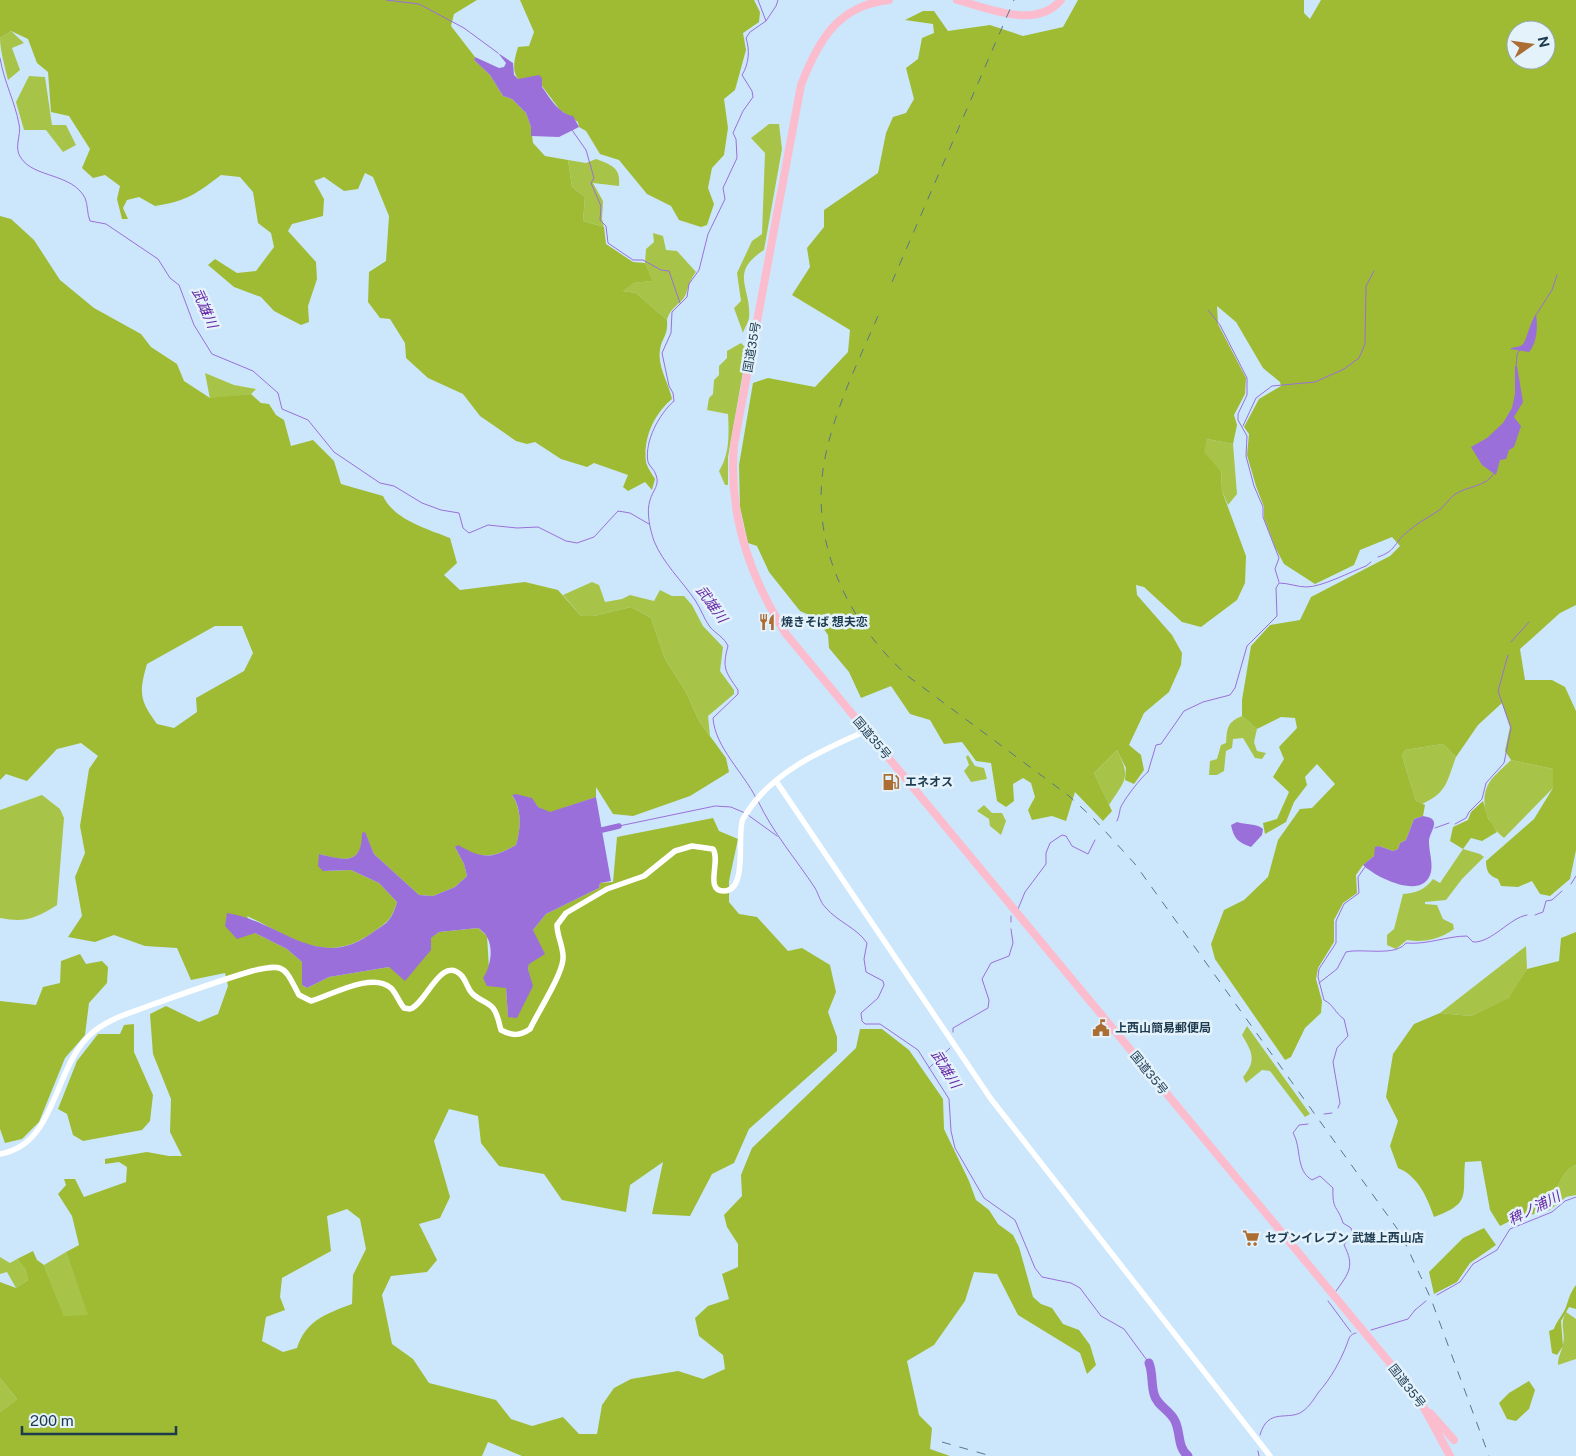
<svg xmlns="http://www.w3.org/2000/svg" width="1576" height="1456" font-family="'Public Sans','Noto Sans JP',sans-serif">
  <rect width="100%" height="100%" fill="#cce7fb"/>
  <!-- green -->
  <g fill="#a8c448">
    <path d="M11 31 24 43 12 48 20 70 8 80C5 67 0 50 0 38Z"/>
    <path d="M29 76 45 77 52 125H66L76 145 63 152 46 130H24L16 102Z"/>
    <path d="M769 124H779L782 149 764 250C728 273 752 288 749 318 748 323 744 329 743 333L734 308 741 301 737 273 752 241 762 234 765 153 751 138Z"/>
    <path d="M596 159C611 165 621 167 619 186L593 183 603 201 602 219 604 227 583 221 585 197 572 187 568 160 586 163Z"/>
    <path d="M653 233 663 236 666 250 677 251 696 272C690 280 689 285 686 294 681 305 671 306 667 320L636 293 623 291 632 283 651 281 645 263 646 249 654 242Z"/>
    <path d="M741 343 747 349 728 457V485H725L719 471C730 454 729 433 728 414L707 410 709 398 713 394 714 380 719 375V366L727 358V351Z"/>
    <path d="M205 373 234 385 256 389 251 394 210 399Z"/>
    <path d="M1207 439 1233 444 1237 494 1228 505 1222 491 1221 471 1203 452Z"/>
    <path d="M592 582 599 585 605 602 622 599 630 595 654 601 660 590 672 596H684L692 605 703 626 723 647 720 671 734 690V694L708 716 710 736 699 721 686 692 665 659 651 618 631 607 594 616H581L563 595Z"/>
    <path d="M1242 716 1257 729 1254 742 1257 751 1266 753 1262 759 1255 758 1243 738 1233 739 1232 748 1226 751 1224 771 1217 775H1209L1210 761 1217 759 1221 745 1226 743C1227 728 1227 722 1242 716Z"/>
    <path d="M1443 744 1456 757C1447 781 1447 793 1422 804L1416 801 1402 756 1405 750Z"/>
    <path d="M1117 750C1131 778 1126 779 1109 805L1094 773Z"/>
    <path d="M968 755 975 766 984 768 987 779 971 782 964 771 969 765 966 757Z"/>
    <path d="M1511 760 1553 769V788L1504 838C1488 826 1478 802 1489 783 1494 775 1504 767 1511 760Z"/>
    <path d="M42 795 60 809 64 818 57 905C36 918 26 923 0 918V810Z"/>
    <path d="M984 805 992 813H1002L1006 821 1001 835 990 826 989 819 977 811Z"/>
    <path d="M1463 849 1480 854 1484 857 1462 879 1446 900 1425 902V904L1437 905 1443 919 1453 924 1454 929C1440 939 1424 943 1407 940L1396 949 1387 945V935L1394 929 1403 894C1416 893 1425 890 1433 879L1440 883Z"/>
    <path d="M1526 946 1527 969 1510 998 1471 1016 1440 1013Z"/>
    <path d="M1247 1026 1310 1114 1305 1117 1270 1071 1262 1070 1246 1083 1243 1077C1257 1060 1252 1052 1242 1035Z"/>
    <path d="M1576 1165V1195L1566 1197 1550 1210C1555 1195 1560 1171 1576 1165Z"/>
    <path d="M66 1252 89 1316 64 1317 44 1265Z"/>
    <path d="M0 1257 10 1263 17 1259 25 1269 28 1280 16 1288 7 1272 0 1274Z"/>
    <path d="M1566 1312 1576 1319V1359L1558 1365C1558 1356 1561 1353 1563 1345 1566 1333 1559 1324 1566 1312Z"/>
    <path d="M0 1378 17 1399 0 1412Z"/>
  </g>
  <!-- forest -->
  <g fill="#9ebb33" fill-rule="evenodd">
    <path d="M0 0H477L454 14 451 26 475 57 474 60 490 75 503 96 512 99 526 113 531 127 533 143 545 156 568 160 572 187 585 197 583 221 604 227 606 244 633 262 645 263 652 281 633 283 623 291 636 293 667 320C668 337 662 337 660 350 657 366 669 384 672 399 654 414 643 438 646 462 647 467 652 474 655 479L652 490 645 482 628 491 623 487 628 475 594 463 587 467 561 459 535 442 527 444 516 441 480 416 463 394 428 378 406 358 405 343 390 319 380 318 368 302 369 272 386 261 389 216 373 177 365 173 358 189 344 191 324 177 314 181 324 199 323 216 292 224 288 231 316 262 317 279 308 306 309 322 301 325 274 311 261 297 234 287 208 265 215 259 237 273 256 271 274 247 271 233 258 223 253 192 240 177 221 175C196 194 187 201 155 206L139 197 127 200 123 208 128 219H122L117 199 120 186 105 175 93 178 82 168 90 149 69 116 51 112 48 72 37 63 28 39 11 31 0 38Z"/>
    <path d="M520 0H754L760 12 759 22 743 33 746 50 735 90 724 99 728 128 724 155 712 168 708 188 714 204 707 225 701 227 679 220 671 206 647 194 619 160 600 154 586 131 579 127 578 122 560 110 542 86V78L518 79C511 70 515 57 518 47L529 46 534 32Z"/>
    <path d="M1078 0H1304V13L1310 19 1321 0H1576V605L1560 613 1520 649 1525 680H1552L1565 687 1576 711V850L1570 879 1550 896 1540 894 1532 881 1518 887 1501 886 1498 879C1489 876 1486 871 1486 861L1534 819 1553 788V769L1511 760 1505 751 1510 727 1502 703 1478 725 1456 757 1443 744 1405 750 1402 756 1416 801 1425 805 1423 816 1414 819 1406 840 1400 843 1398 849 1393 851 1379 846 1374 856 1363 865 1356 875 1357 893 1343 903 1334 920V942L1318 968 1316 979 1322 1001 1321 1013 1305 1028 1291 1057 1285 1060 1215 959 1211 944 1224 910 1244 900 1268 877 1278 840 1300 809 1312 808 1335 784 1317 764 1305 777 1307 785 1294 802 1286 822 1265 834 1263 823 1277 819 1289 792 1273 777 1284 759 1279 747 1297 728 1295 718 1281 717 1257 729 1242 716V700L1251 646 1270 625 1300 620 1311 597 1390 556 1400 546 1392 537 1360 550 1354 565 1315 584 1284 564 1275 547 1264 518V507L1256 486 1247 455 1249 434 1244 427 1259 399 1281 386 1280 382 1263 368 1236 322 1217 306 1218 324 1246 378 1245 394 1234 415 1237 425 1233 444 1207 439 1204 452 1221 471 1222 491 1246 556 1245 583 1237 600 1201 627 1182 622 1144 587 1136 585 1137 595 1172 635 1182 653 1181 665 1169 692 1144 713 1129 745 1141 755 1144 770 1134 784 1125 780 1126 768 1117 750 1094 773 1112 811 1103 821 1075 792 1066 821 1052 816 1032 820 1028 810 1035 797 1031 783 1023 778 1013 784 1014 801 1006 807 997 801 991 763 976 761 962 742 944 744 930 720 910 714 891 686 861 698 849 672 829 648 828 635 816 618 800 611 769 572 757 546 748 543 740 507 739 465 753 383 768 378 815 387 848 352 850 330 792 295 810 267 807 248 824 227V210L878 173 886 133 893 117 906 113 914 99 906 68 918 59 922 38 934 33 933 24 905 20 923 11H934L948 31 990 25 1023 36 1063 27ZM1516 30H1546V60H1516Z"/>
    <path d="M0 216 11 219 34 240 60 280 94 308 141 334 151 347 177 364 184 381 210 398 251 394 261 403 269 404 276 415 284 420 291 446 313 440 334 461 341 484 383 496C394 520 428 529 450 538L457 563 444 575 460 590 525 582 558 590 581 616H594L631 607 651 618 665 659 686 692 699 721 726 758 729 772 690 796 633 816 613 814 596 787V797L550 813 538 807 531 798 512 795C522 810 521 829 516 845 490 859 483 858 455 847L464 864 467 876 455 887 433 896 419 895 374 854 365 833C359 865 347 861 319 854L324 871 351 870 379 883 397 902C391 921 387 922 372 933 325 966 292 937 247 916L255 933 287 949 302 962V985L307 988 329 977 389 967 439 932 478 928 487 936 489 968 506 988 508 1016 532 986 528 969 533 930 546 914 599 888 600 883 613 882 617 837 713 818 719 831 738 839 729 881V902L739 914 757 917 788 951 802 948 830 965 836 992 828 1012 837 1037V1051L749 1129 734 1163 712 1174 690 1216 652 1214 663 1162 630 1185 626 1212 562 1200 544 1174 499 1166 481 1143 478 1116 449 1109 434 1141 450 1197 440 1218 419 1224 437 1260 427 1272 391 1276 382 1295 392 1344 413 1359 429 1383 496 1400 511 1419 532 1426 563 1417 579 1434H597L602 1405 614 1388 631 1379 678 1371 703 1379 725 1369 723 1355 699 1336 695 1318 708 1306 729 1299 722 1274 738 1267V1244L727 1227 724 1215 742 1196 741 1175 752 1148 856 1048 860 1029H882L909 1050 943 1099 944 1129 969 1181 976 1200 989 1210 998 1224 1013 1235 1019 1247 1033 1297 1041 1304 1052 1308 1063 1324 1079 1330 1090 1345 1096 1365 1087 1374 1080 1353 1018 1315 997 1274 974 1272 965 1301 934 1345 907 1361 919 1415 932 1428 930 1449 950 1456H522L488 1442 482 1456H0V1412L17 1399 0 1378V1282L16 1288 28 1280 25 1269 17 1259 33 1251 37 1260 44 1265 64 1316 88 1315 66 1252 79 1245 72 1216 58 1194 66 1185 64 1179H75L84 1197 126 1182 127 1167 119 1162 105 1164V1159L147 1152 169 1156H182L170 1132 171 1099 153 1054 150 1014 166 1006 199 1022 218 1014 228 986 225 973 191 980 177 948 145 946 114 935 95 942 68 937 82 916 75 877 85 853 80 826 89 769 98 756 81 743 57 749 27 781 6 774 0 780ZM215 626H242L253 653 244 671 196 698 197 712 174 728 157 724C139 700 139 692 147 664ZM347 1209 360 1219 366 1249 353 1275 352 1304C326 1314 306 1320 297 1348L283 1352 262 1341 266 1317 285 1310 280 1297 282 1278 331 1251 327 1216Z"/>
    <path d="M1483 801 1488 818 1497 832 1482 841 1471 838 1463 849 1450 841 1453 827 1468 820 1471 812Z"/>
    <path d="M1576 932V1165C1560 1171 1555 1195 1550 1210L1514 1219 1500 1226 1490 1210 1481 1161 1465 1162C1462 1196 1472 1203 1434 1217 1427 1197 1418 1176 1398 1168L1390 1146 1398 1121 1386 1097 1393 1054 1414 1024 1440 1013 1471 1016 1509 998 1527 969 1559 961 1561 938Z"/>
    <path d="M80 954 86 964 102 961 108 967 107 983 89 1003 85 1035 65 1058 39 1122 22 1139 5 1143 0 1129V1001L36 1005 43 987 60 983 61 961Z"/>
    <path d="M134 1024V1052L153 1095 150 1121 142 1130 83 1141 73 1135 67 1114 58 1109 77 1061 98 1034H120L124 1025Z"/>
    <path d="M1484 1228 1496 1245 1470 1263 1457 1282 1434 1294 1429 1272 1463 1238Z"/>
    <path d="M1576 1285V1309L1569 1307 1561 1321 1563 1346 1557 1355 1552 1353 1549 1331 1554 1329C1557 1320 1563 1315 1566 1307 1570 1296 1569 1295 1576 1285Z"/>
    <path d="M1529 1381 1535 1390 1529 1409 1516 1421 1507 1419 1499 1403 1509 1393Z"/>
  </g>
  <!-- water -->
  <g fill="#9b6fda">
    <path d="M498 53 513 63 514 75 518 79 539 75 542 78V87C550 98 559 114 573 116L579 127 559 137 531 136V127L526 113 512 99 503 96 490 75 474 60 475 57 499 68 504 67 506 63Z"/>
    <path d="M1536 314C1538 327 1537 343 1529 352L1510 349C1514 346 1518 348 1522 345 1527 341 1529 324 1536 314Z"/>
    <path d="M1515 366H1517L1523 402 1514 417 1521 426 1514 447 1509 450 1506 459 1500 460 1496 475 1482 465 1471 447 1487 438 1503 423 1512 408 1515 394Z"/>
    <path d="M516 794 532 798 538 807 550 812 596 797 611 881 600 883 599 888 546 914 533 930 545 954 529 964 528 969 533 986 517 1018 508 1017 506 988 487 986 483 978C490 968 494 949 487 937 486 934 481 930 478 928L439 932 431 938V950L405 981 389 967 329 977 307 988 302 985V962L287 949 255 933 237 939 225 926 227 913C280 921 316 971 369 935 386 923 391 923 397 902L379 883 351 870 323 871 318 866 319 854C344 860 362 866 362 833L365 832 374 854 419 895 433 896 455 887 467 876 464 864 455 847 458 845C483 859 490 859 516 845 521 828 522 809 512 795Z"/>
    <path d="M1423 816C1444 819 1429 831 1429 842 1429 852 1433 862 1431 872 1424 902 1375 877 1363 865L1374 856 1375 847 1379 846 1393 851 1398 849 1400 843 1406 840 1414 819Z"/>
    <path d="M1237 822C1246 825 1256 823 1263 829L1262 835 1251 847C1238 842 1234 839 1231 825Z"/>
  </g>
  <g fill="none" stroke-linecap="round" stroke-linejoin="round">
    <!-- stream -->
    <g stroke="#9b6fda" stroke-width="1">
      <path d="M386 0 419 4 464 28 498 53"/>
      <path d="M766 21 776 6 778 0"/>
      <path d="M0 58C4 82 15 102 19 124 22 135 13 147 21 158 34 178 72 173 85 198 88 205 87 214 90 221L106 224 158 259 170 278 179 285 194 325 212 354 253 371 278 393 282 409 308 420 334 452 380 483 394 486 422 503 441 510 459 513 463 528 469 533 488 525 517 528 538 527 566 541 577 543 594 537 618 511 630 513 649 524"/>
      <path d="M572 130 586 150 594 178 591 183 601 206 600 220 606 226 608 243 633 260H643L661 270 669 271 680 303"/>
      <path d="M1208 310 1220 325 1247 378V395L1238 414V420L1247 436 1246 456 1254 486 1263 507V517L1279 558 1275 569 1279 582"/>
      <path d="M1536 315 1552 290 1557 275"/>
      <path d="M1516 368 1517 354 1520 350"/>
      <path d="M1243 426 1256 398 1272 386 1315 382 1344 369 1359 358 1365 344 1366 286 1374 271"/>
      <path d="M1378 557C1396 551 1394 543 1406 533 1416 524 1427 518 1438 511 1444 507 1448 500 1454 495 1466 486 1487 487 1494 473"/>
      <path d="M1511 642 1529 622"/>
      <path d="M756 798C743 772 715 747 713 718L738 694V690C725 671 722 668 728 646 724 637 716 634 710 627 704 619 701 609 695 600 682 581 663 563 654 541 650 529 646 512 650 500 653 490 660 485 656 475 655 470 649 466 648 462 644 441 660 413 674 401L673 393 669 386 662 353 671 333 672 312 687 297 689 284 699 270 708 234 725 199 723 188 737 158 736 139 733 133 743 111 753 97 752 91 742 75C749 64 750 50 746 38L750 32 766 21 758 0"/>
      <path d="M758 801C773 833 796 859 815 888 819 895 820 902 826 908 838 922 857 928 867 943L864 959 866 972 883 981 884 985 878 998 861 1013 862 1021 865 1024H880L918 1050 949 1099 951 1131 955 1148 984 1198 1015 1220 1035 1268 1042 1277 1071 1283 1080 1288 1101 1316 1124 1329 1149 1363"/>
      <path d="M748 815 777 836"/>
      <path d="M1117 821C1119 817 1119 814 1120 810 1120 804 1143 775 1148 772L1156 745 1161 744 1184 711 1203 702 1230 695 1235 688 1247 646 1277 616 1276 588 1279 583C1288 583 1298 587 1306 587 1322 587 1350 572 1366 566L1371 562"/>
      <path d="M1455 824 1466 818 1469 812 1482 799 1486 783 1504 763 1511 728 1498 691 1508 655"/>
      <path d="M619 826 715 806 731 807 745 813"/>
      <path d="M1435 828 1449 823"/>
      <path d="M1571 884 1576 876"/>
      <path d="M1018 909 1025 892 1046 864V853L1050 843 1062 835 1066 836 1072 846 1088 854 1095 840"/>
      <path d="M1535 915 1543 912 1546 901 1552 900 1562 891"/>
      <path d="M1011 922V916"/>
      <path d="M1319 983 1337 969 1346 952C1363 948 1395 957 1406 943 1427 945 1447 936 1467 936L1473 942C1492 943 1509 918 1527 915"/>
      <path d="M953 1032V1028L988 1008 989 1000 982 979 991 963 1009 956 1013 943 1011 929"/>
      <path d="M929 1068 950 1048"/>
      <path d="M1338 1108 1340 1103 1333 1062 1337 1048 1348 1036 1344 1019C1335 1013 1334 1005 1324 1000L1318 977 1319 969 1336 943V921L1344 904 1359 893 1358 877 1365 867"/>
      <path d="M1324 1114 1332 1113"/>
      <path d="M1308 1124 1299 1125 1293 1133C1302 1148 1295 1170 1312 1180L1320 1176 1333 1188C1332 1211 1338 1206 1343 1223L1351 1228 1352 1233 1344 1245C1355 1266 1349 1273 1336 1291"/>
      <path d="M1437 1295 1460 1282 1473 1264 1497 1250 1510 1229 1552 1212 1565 1201 1576 1197"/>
      <path d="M1328 1301 1351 1332"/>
      <path d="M1371 1330 1408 1319 1415 1310 1426 1301"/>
      <path d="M1260 1435C1268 1406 1289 1422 1303 1411 1309 1407 1314 1399 1318 1393 1331 1378 1340 1362 1347 1344 1349 1338 1350 1334 1356 1333"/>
      <path d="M1258 1451 1259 1456"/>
    </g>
    <!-- canal -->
    <path stroke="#9b6fda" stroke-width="5.5" d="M602 830 619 826"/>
    <!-- river -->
    <path stroke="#9b6fda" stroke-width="9" d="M1149 1363C1153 1373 1151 1383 1154 1394 1157 1406 1170 1410 1175 1421 1181 1433 1177 1447 1188 1456"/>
    <!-- minor -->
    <g stroke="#fff" stroke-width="5.5">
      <path d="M776 781 991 1099 1270 1456"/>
      <path d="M0 1154C56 1145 53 1069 90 1035 106 1019 131 1013 151 1005 185 993 218 981 252 971 286 963 284 967 299 995L311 1001C330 996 372 971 391 988 396 993 399 1002 404 1008L410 1009C426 1004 441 955 461 975 466 980 467 987 471 992 477 1000 487 1001 493 1008 498 1014 499 1024 501 1030 512 1036 520 1036 530 1029 538 1012 562 975 563 959 564 947 557 937 557 925L566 913 607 889 644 876 675 851 692 846 713 849C721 861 704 891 724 891 749 891 736 832 743 819 769 773 820 751 866 731"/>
    </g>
    <!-- highway -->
    <g stroke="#fbbdce" stroke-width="8">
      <path d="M889 0C838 5 818 41 801 85L734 445C728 514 749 576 786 634L1418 1397 1450 1456"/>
      <path d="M957 0C988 8 1036 30 1061 0"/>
      <path d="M1430 1413 1454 1440"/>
    </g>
    <!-- rail -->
    <g stroke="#5a768a" stroke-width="1" stroke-dasharray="9 9" stroke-linecap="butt">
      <path d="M892 282 1014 0"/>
      <path d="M878 316C858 362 835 408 825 458 808 542 848 623 909 677L1069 796 1094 819 1135 864 1401 1234 1431 1299 1489 1456"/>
      <path d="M942 1442 991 1456"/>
    </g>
  </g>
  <!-- icons -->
  <defs>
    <g id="restaurant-bare" transform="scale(1.35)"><path d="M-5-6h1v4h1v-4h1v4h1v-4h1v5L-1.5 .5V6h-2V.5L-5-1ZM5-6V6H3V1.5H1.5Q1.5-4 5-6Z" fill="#ac6d33" stroke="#e4f2fc" stroke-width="2.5" paint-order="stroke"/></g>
    <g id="fuel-bare" transform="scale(1.35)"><path d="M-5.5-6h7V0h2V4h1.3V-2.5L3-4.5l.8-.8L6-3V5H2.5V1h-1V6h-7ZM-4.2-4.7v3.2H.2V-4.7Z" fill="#ac6d33" stroke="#e4f2fc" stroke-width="2.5" paint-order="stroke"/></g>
    <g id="civic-bare" transform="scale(1.35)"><path d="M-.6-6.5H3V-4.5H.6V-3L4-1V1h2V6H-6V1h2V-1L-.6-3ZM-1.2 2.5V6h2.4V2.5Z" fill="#ac6d33" stroke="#e4f2fc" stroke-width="2.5" paint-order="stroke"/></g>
    <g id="supermarket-bare" transform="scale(1.35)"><path d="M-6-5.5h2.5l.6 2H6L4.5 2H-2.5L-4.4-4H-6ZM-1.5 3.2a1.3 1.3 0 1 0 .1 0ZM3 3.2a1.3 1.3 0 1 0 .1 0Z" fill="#ac6d33" stroke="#e4f2fc" stroke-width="2.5" paint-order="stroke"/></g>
  </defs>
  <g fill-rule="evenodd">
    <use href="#restaurant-bare" x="767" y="622"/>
    <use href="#fuel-bare" x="891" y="782"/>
    <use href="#civic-bare" x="1101" y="1028"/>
    <use href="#supermarket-bare" x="1251" y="1238"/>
  </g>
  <g text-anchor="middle" stroke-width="5" stroke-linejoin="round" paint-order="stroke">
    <!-- street labels -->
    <g font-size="12" fill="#1d3a4e" stroke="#e4f2fc">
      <text transform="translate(752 347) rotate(-80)" y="4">国道35号</text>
      <text transform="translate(872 738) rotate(50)" y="4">国道35号</text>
      <text transform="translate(1149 1073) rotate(51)" y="4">国道35号</text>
      <text transform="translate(1407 1386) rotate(52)" y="4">国道35号</text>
    </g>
    <!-- poi labels -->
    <g font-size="12" font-weight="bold" fill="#1d3a4e" stroke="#e4f2fc" text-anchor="start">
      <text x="781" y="626">焼きそば 想夫恋</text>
      <text x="905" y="786">エネオス</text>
      <text x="1115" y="1032">上西山簡易郵便局</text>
      <text x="1265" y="1242">セブンイレブン 武雄上西山店</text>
    </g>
    <!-- water labels -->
    <g font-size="14" font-style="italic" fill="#6526a6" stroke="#e4f2fc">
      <text transform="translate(205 308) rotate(66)" y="5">武雄川</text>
      <text transform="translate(712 604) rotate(54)" y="5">武雄川</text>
      <text transform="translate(946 1069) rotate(58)" y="5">武雄川</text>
      <text transform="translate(1534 1208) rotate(-27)" y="5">稗ノ浦川</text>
    </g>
  </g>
  <!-- north arrow -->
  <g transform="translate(1531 45) rotate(77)"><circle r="24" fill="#e4f2fc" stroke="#94a8b6"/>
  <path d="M0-4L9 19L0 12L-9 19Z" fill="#ac6d33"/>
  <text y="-8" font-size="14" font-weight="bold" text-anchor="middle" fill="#1d3a4e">N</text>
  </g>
  <!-- scale -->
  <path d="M22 1426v8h154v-8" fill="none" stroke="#1d3a4e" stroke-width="2.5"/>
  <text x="30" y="1426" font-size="15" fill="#1d3a4e" stroke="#e4f2fc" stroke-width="4" paint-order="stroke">200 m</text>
</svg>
